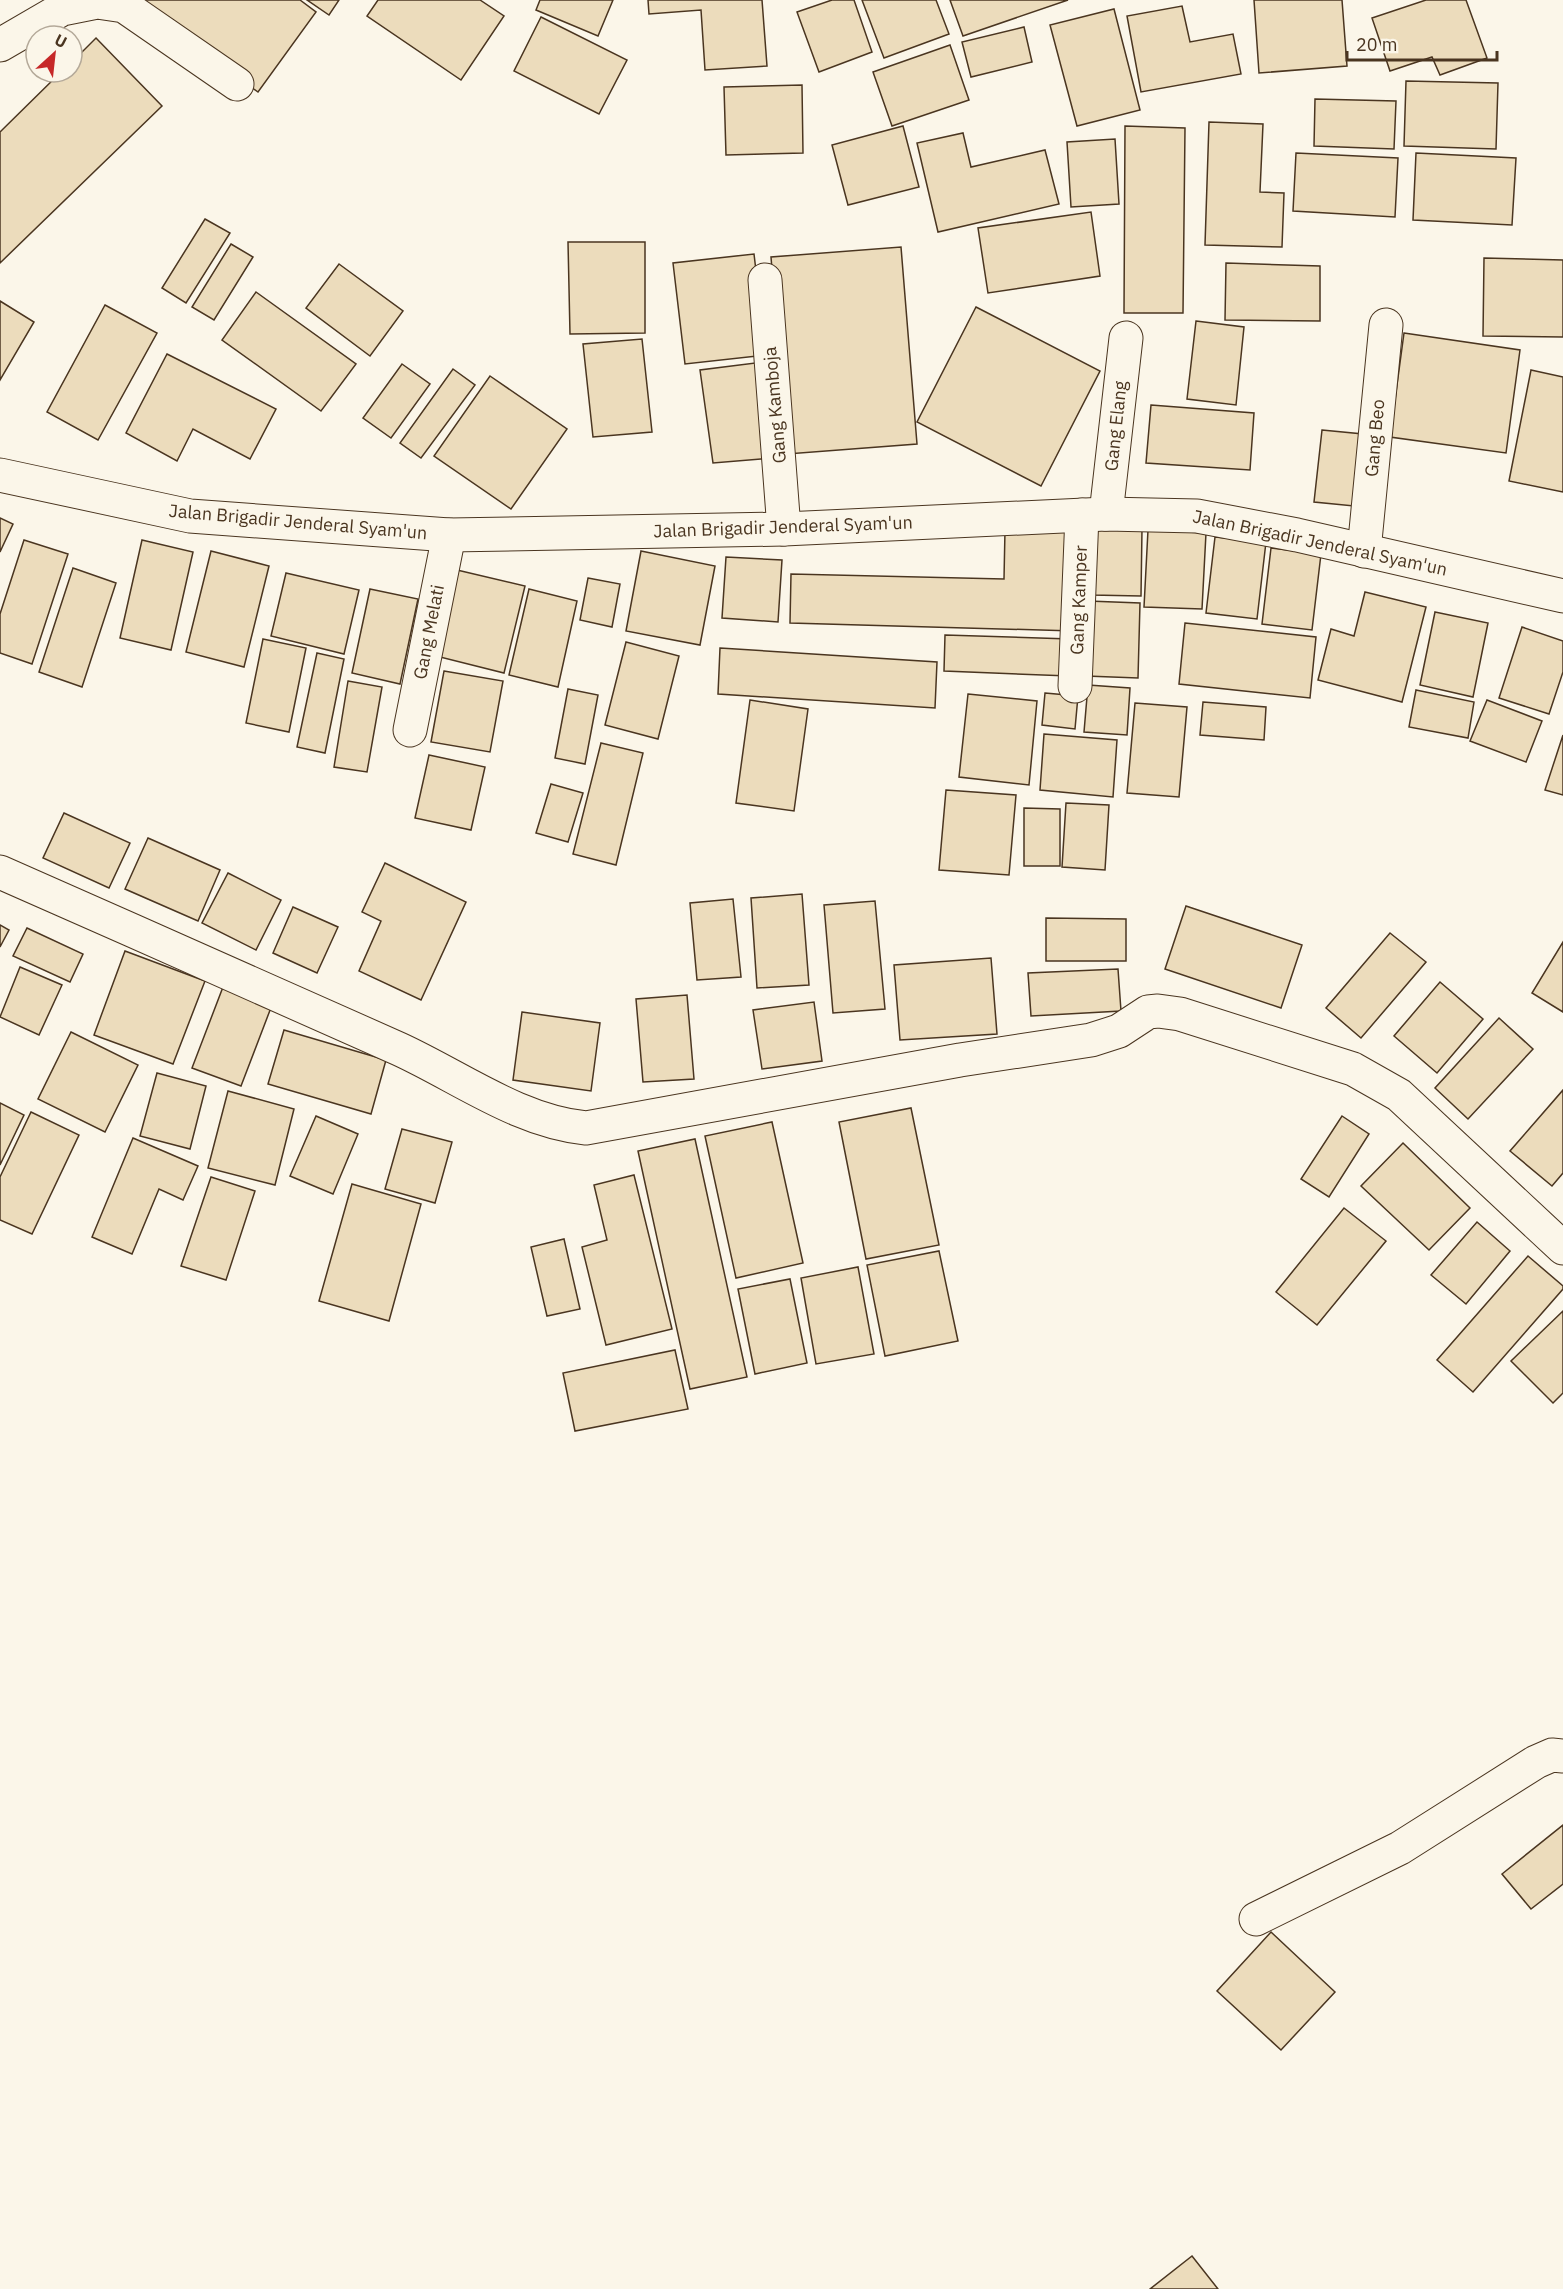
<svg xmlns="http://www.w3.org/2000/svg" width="1563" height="2289" font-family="'IBM Plex Sans',sans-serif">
  <rect width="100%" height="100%" fill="#fbf6e9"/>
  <!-- building -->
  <g fill="#ecdcbc" stroke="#4a3520" stroke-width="1.5">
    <path d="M130 0H300L316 12 258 92Z"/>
    <path d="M307 0H339L329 15Z"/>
    <path d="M378 0H480L504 16 461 80 367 16Z"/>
    <path d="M540 0H613L598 36 536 10Z"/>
    <path d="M648 0H762L767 66 705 70 701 10 649 14Z"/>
    <path d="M832 0H854L872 52 819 72 797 12Z"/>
    <path d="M862 0H936L949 34 884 58Z"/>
    <path d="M950 0H1068L963 36Z"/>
    <path d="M1254 0H1342L1347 66 1259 73Z"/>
    <path d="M1426 0H1466L1487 58 1440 75 1432 57 1390 71 1372 18Z"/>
    <path d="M1182 6 1190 42 1233 34 1241 74 1141 92 1127 16Z"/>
    <path d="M1114 9 1140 110 1077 126 1050 25Z"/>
    <path d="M541 17 627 60 599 114 514 71Z"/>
    <path d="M1024 27 1032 62 971 77 962 42Z"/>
    <path d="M96 38 162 106 0 263V132L61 72H72V62Z"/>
    <path d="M950 45 969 100 892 126 873 72Z"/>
    <path d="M1406 81 1498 83 1496 149 1404 146Z"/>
    <path d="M802 85 803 153 726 155 724 87Z"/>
    <path d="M1315 99 1396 101 1394 149 1314 146Z"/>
    <path d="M1209 122 1263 124 1260 192 1284 193 1282 247 1205 245Z"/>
    <path d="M903 126 919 187 848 205 832 145Z"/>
    <path d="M1125 126 1185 128 1183 313H1124Z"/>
    <path d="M963 133 971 167 1045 150 1059 204 938 232 917 143Z"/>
    <path d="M1115 139 1119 204 1071 207 1067 142Z"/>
    <path d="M1296 153 1398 158 1395 217 1293 211Z"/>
    <path d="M1416 153 1516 158 1512 225 1413 220Z"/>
    <path d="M1091 212 1100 276 988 293 978 228Z"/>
    <path d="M205 219 230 233 186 303 162 288Z"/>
    <path d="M568 242H645V333L570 334Z"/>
    <path d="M231 244 253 257 214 320 192 307Z"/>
    <path d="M901 247 917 444 787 454 771 257Z"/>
    <path d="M754 254 766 355 685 364 673 263Z"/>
    <path d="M1484 258 1563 260V337L1483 336Z"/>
    <path d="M1226 263 1320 266V321L1225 320Z"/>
    <path d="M339 264 403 311 370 356 306 308Z"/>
    <path d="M256 292 356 364 321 411 222 340Z"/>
    <path d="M0 301 34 322 0 380Z"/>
    <path d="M105 305 157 333 98 440 47 412Z"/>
    <path d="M976 307 1100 371 1041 486 917 422Z"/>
    <path d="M1196 321 1244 327 1236 405 1187 399Z"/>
    <path d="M1404 333 1520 350 1506 453 1390 437Z"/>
    <path d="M642 339 652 432 593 437 583 344Z"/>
    <path d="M167 354 276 409 250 459 193 429 177 461 126 433Z"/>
    <path d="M763 362 772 458 713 463 700 370Z"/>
    <path d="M402 364 430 384 391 438 363 418Z"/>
    <path d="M453 369 475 385 421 458 400 443Z"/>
    <path d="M1531 370 1563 377V492L1509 481Z"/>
    <path d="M490 376 567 429 511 509 434 456Z"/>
    <path d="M1151 405 1254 413 1250 470 1146 463Z"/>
    <path d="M1322 430 1363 434 1354 506 1314 502Z"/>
    <path d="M0 518 13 524 0 552Z"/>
    <path d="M1093 529H1142L1141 596 1091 595Z"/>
    <path d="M1005 530 1076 532 1074 631 790 623 791 574 1004 579Z"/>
    <path d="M1148 530 1206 533 1202 609 1144 607Z"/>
    <path d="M1215 537 1266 542 1257 619 1206 613Z"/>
    <path d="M24 540 68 554 32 664 0 653V614Z"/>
    <path d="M142 540 193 552 171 650 120 638Z"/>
    <path d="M1271 548 1321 554 1312 630 1262 624Z"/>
    <path d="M211 551 269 566 244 667 186 652Z"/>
    <path d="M641 551 715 566 700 645 626 631Z"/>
    <path d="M726 557 782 560 778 622 722 618Z"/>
    <path d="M73 568 116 583 82 687 39 672Z"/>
    <path d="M457 570 525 586 504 673 436 656Z"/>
    <path d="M286 573 359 590 344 654 271 636Z"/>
    <path d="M588 578 620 584 612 627 580 620Z"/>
    <path d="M370 589 418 599 400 684 352 673Z"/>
    <path d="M529 589 577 601 558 687 509 675Z"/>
    <path d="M1365 592 1426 607 1402 702 1318 680 1331 629 1354 636Z"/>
    <path d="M1088 601 1140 603 1138 678 1086 676Z"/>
    <path d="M1435 612 1488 623 1473 697 1420 685Z"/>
    <path d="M1185 623 1316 637 1310 698 1179 684Z"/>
    <path d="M1522 627 1563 641V672L1549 714 1499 698Z"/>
    <path d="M945 635 1070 639 1069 676 944 671Z"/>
    <path d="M263 639 306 648 289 732 246 723Z"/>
    <path d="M626 642 679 656 658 739 605 725Z"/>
    <path d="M720 648 937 662 935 708 718 694Z"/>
    <path d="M317 653 344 659 325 753 297 747Z"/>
    <path d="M444 671 503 681 490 752 431 742Z"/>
    <path d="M348 681 382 687 367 772 334 767Z"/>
    <path d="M1088 685 1130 688 1127 735 1084 732Z"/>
    <path d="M568 689 598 695 585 764 555 758Z"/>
    <path d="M1416 690 1474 702 1468 738 1409 727Z"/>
    <path d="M1045 693 1078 696 1075 729 1042 725Z"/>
    <path d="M968 694 1037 701 1029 785 959 777Z"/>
    <path d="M750 700 808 709 794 811 736 803Z"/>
    <path d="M1487 700 1542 721 1526 762 1470 741Z"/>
    <path d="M1203 702 1266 707 1264 740 1200 735Z"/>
    <path d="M1135 703 1187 707 1179 797 1127 793Z"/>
    <path d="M1044 734 1117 740 1113 797 1040 790Z"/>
    <path d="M1563 735V795L1545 790Z"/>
    <path d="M601 743 643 753 616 865 573 854Z"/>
    <path d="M429 755 485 767 471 830 415 818Z"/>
    <path d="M551 784 583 793 568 842 536 833Z"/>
    <path d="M946 790 1016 795 1009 875 939 870Z"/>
    <path d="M1066 803 1109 805 1105 870 1062 867Z"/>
    <path d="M1024 808 1060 809V866H1024Z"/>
    <path d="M64 813 130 843 109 888 43 858Z"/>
    <path d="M148 838 220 870 198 921 125 889Z"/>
    <path d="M385 863 466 902 421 1000 359 971 381 921 362 912Z"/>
    <path d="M228 873 281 900 256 950 202 923Z"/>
    <path d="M802 894 809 985 757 988 751 898Z"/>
    <path d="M733 899 741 977 697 980 690 903Z"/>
    <path d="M875 901 885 1009 833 1013 824 905Z"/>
    <path d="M1186 906 1302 945 1281 1008 1165 969Z"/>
    <path d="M293 907 338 927 317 973 273 953Z"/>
    <path d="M1046 918 1126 919V961H1046Z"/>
    <path d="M0 925 9 930 0 947Z"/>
    <path d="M27 928 83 954 70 982 13 956Z"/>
    <path d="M1390 933 1426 962 1361 1038 1326 1008Z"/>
    <path d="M1563 942V1012L1532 993Z"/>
    <path d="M125 951 205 981 173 1064 94 1035Z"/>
    <path d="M991 958 997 1034 900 1040 894 965Z"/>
    <path d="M20 967 62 985 39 1035 0 1017Z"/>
    <path d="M1118 969 1121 1011 1031 1016 1028 973Z"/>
    <path d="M1440 982 1483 1019 1437 1073 1394 1036Z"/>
    <path d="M223 987 272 1005 241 1086 192 1068Z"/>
    <path d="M687 995 694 1079 643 1082 636 999Z"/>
    <path d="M814 1002 822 1061 762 1069 753 1010Z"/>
    <path d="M522 1012 600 1023 591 1091 513 1080Z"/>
    <path d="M1499 1018 1533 1049 1468 1119 1435 1088Z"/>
    <path d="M284 1030 386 1060 371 1114 268 1084Z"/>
    <path d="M71 1032 138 1065 105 1132 38 1099Z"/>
    <path d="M157 1073 206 1086 190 1149 140 1136Z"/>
    <path d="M1563 1090V1173L1552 1186 1510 1151Z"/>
    <path d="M228 1091 294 1109 275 1185 208 1168Z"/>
    <path d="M0 1103 24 1115 0 1165Z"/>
    <path d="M911 1108 939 1245 866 1259 839 1122Z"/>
    <path d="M31 1112 79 1135 32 1234 0 1220V1177Z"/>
    <path d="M316 1116 358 1134 333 1194 290 1176Z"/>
    <path d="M1342 1116 1369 1134 1329 1197 1301 1179Z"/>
    <path d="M772 1122 803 1263 736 1278 705 1136Z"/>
    <path d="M402 1129 452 1142 435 1203 385 1189Z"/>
    <path d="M133 1138 198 1166 183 1200 159 1189 132 1254 92 1237Z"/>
    <path d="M695 1139 747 1377 690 1389 638 1151Z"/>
    <path d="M1403 1143 1470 1208 1429 1250 1361 1186Z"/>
    <path d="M634 1175 672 1329 606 1345 582 1247 607 1240 594 1185Z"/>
    <path d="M211 1177 255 1191 226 1280 181 1266Z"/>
    <path d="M352 1184 421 1204 389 1321 319 1301Z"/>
    <path d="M1344 1208 1386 1241 1317 1325 1276 1292Z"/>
    <path d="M1477 1222 1510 1251 1466 1304 1431 1275Z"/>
    <path d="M564 1239 580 1309 547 1316 531 1247Z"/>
    <path d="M939 1251 958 1341 885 1356 867 1265Z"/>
    <path d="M1528 1256 1563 1286V1289L1473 1392 1437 1360Z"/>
    <path d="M858 1267 874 1354 816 1364 801 1278Z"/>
    <path d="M790 1279 807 1363 755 1374 738 1289Z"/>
    <path d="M1563 1311V1393L1553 1403 1511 1361Z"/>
    <path d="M675 1350 688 1409 575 1431 563 1373Z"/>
    <path d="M1563 1825V1884L1531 1909 1502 1874Z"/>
    <path d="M1271 1932 1335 1992 1281 2050 1217 1991Z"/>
    <path d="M1192 2256 1218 2289H1150Z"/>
  </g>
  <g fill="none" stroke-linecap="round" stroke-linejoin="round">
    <!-- minor casing -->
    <g stroke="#4a3520" stroke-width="35">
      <g id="minor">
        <path d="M0 45 62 9 97 2 124 6 237 84"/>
        <path d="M765 280 784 529"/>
        <path d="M0 475 190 516 449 535 784 529 1106 514 1197 516 1297 535 1563 596"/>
        <path d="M1106 514 1126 338"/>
        <path d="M1364 551 1386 325"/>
        <path d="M1075 686 1082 515"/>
        <path d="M410 730 449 535"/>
        <path d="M0 872C133 931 266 989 399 1049 460 1077 518 1121 586 1128L960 1060 1091 1040 1119 1031 1148 1012 1158 1011 1180 1014 1353 1069 1399 1095 1563 1248"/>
        <path d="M1256 1919 1400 1848 1536 1762 1552 1755 1563 1756"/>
      </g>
    </g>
    <!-- minor -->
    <use href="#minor" stroke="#fbf6e9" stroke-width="33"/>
  </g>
  <g text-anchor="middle" stroke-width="4.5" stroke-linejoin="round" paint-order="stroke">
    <!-- street labels -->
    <g font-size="18" fill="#4a3520" stroke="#fbf6e9">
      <text transform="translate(775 405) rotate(-95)" y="6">Gang Kamboja</text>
      <text transform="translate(1116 426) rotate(-84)" y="6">Gang Elang</text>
      <text transform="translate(1375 438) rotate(-85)" y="6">Gang Beo</text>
      <text transform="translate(298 522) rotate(5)" y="6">Jalan Brigadir Jenderal Syam'un</text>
      <text transform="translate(783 527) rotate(-2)" y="6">Jalan Brigadir Jenderal Syam'un</text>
      <text transform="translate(1320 543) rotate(12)" y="6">Jalan Brigadir Jenderal Syam'un</text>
      <text transform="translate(1079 600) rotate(-88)" y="6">Gang Kamper</text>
      <text transform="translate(429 632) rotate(-79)" y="6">Gang Melati</text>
    </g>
  </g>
  <!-- north arrow -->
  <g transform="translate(54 54) rotate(27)"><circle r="28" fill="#fbf6e9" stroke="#b4a999" stroke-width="1.5"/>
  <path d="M0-4.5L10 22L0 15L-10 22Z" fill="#c62828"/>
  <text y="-9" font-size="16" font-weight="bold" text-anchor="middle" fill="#4a3520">U</text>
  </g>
  <!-- scale -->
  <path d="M1347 51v9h150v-9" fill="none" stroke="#4a3520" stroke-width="3"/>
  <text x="1356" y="51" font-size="18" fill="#4a3520" stroke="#fbf6e9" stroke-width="4.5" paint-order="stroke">20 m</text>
</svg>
